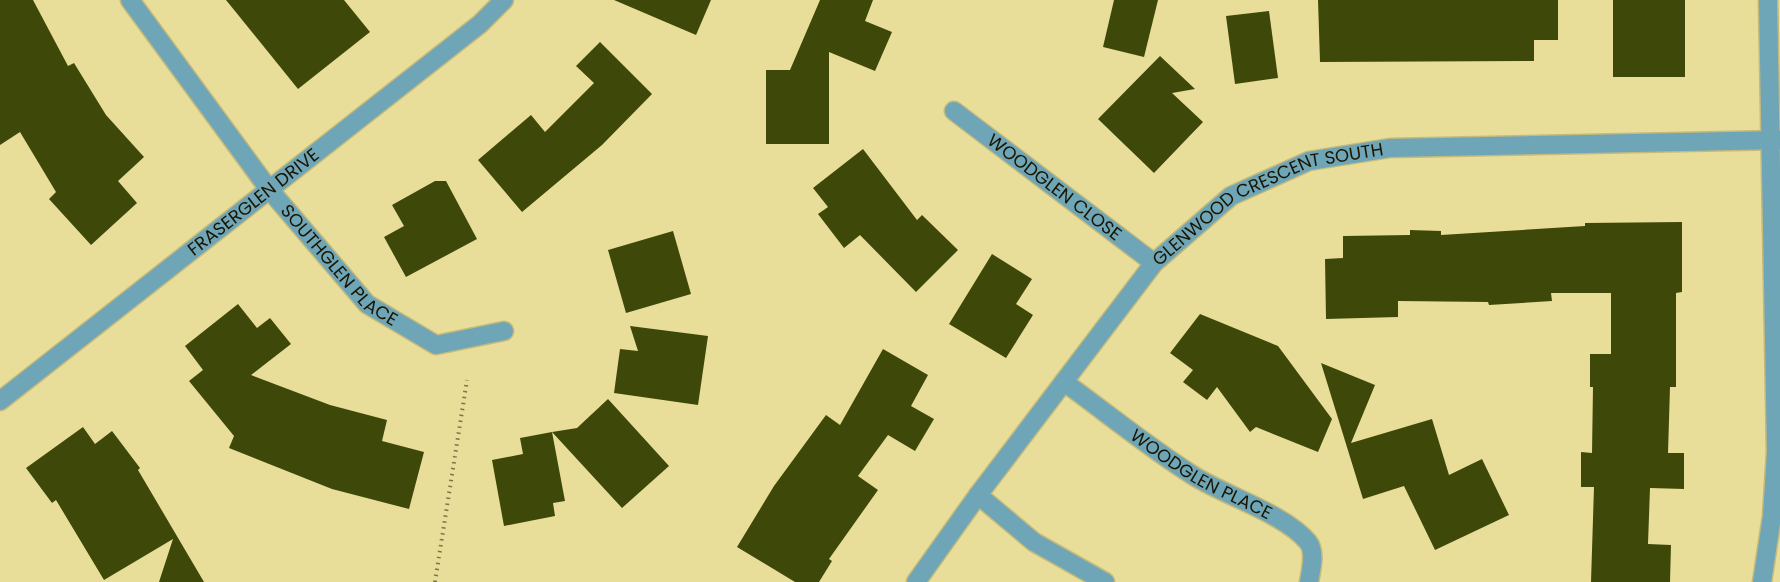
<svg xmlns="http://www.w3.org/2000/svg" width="1780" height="582" font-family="Poppins,sans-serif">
  <rect width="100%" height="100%" fill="#e9de99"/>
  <!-- building -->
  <g fill="#3e4909">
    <path d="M0 0H33L68 66 74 63 106 115 144 157 118 181 137 203 91 245 49 199 56 192 20 132 0 145Z"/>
    <path d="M226 0H344L370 32 298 89Z"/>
    <path d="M614 0H711L696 35Z"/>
    <path d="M820 0H873L865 21 892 32 875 71 829 52V144H766V70H790Z"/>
    <path d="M1114 0H1158L1144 57 1103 47Z"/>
    <path d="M1318 0H1558V40H1534V61L1320 62Z"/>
    <rect x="1613" y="0" width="72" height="77"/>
    <path d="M1269 11 1278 78 1235 84 1226 16Z"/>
    <path d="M600 42 652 94 602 145 522 212 478 160 531 115 545 132 594 83 576 66Z"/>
    <path d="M1160 56 1195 89 1172 93 1203 122 1154 173 1098 119Z"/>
    <path d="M863 149 917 220 922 215 958 250 916 292 860 235 844 248 818 214 828 207 813 188Z"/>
    <path d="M435 181H446L477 239 406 277 384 237 404 226 392 205Z"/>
    <path d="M1682 222V292L1676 293V387H1670L1668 453H1684V489L1650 488 1648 544 1671 545 1670 582H1591L1594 487H1581V452L1592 453 1593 387H1590V354H1611V293H1551L1552 301 1489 305 1488 302 1398 301V317L1326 319 1325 259 1343 258V236L1410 235V230L1441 231V235L1585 226V223Z"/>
    <path d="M673 231 691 294 626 313 608 250Z"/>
    <path d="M992 254 1032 279 1016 304 1033 315 1006 358 949 324Z"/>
    <path d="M238 304 257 328 270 318 291 344 251 375 330 405 387 420 382 441 424 452 409 509 332 489 229 448 234 436 189 381 203 370 185 346Z"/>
    <path d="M1200 314 1278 346 1332 419 1318 452 1256 427 1250 432 1217 387 1207 400 1183 382 1193 370 1170 353Z"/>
    <path d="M630 326 708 336 698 405 614 393 620 349 638 351Z"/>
    <path d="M883 349 928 375 911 406 934 419 915 451 888 435 858 476 878 490 829 559 832 561 819 582H795L737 547 774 486 826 415 840 425Z"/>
    <path d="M1321 363 1375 385 1351 443 1432 419 1449 475 1482 459 1509 515 1435 550 1404 486 1363 499Z"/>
    <path d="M608 399 669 466 622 508 552 432 577 428Z"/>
    <path d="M83 427 95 444 112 431 140 468 138 470 204 582H159L173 539 104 580 56 500 52 503 26 468Z"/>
    <path d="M552 432 565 501 553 503 555 516 504 526 492 460 523 454 520 438Z"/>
  </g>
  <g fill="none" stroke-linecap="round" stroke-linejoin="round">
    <!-- minor casing -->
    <g stroke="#c4ba7d" stroke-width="21">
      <g id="minor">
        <path id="s1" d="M130 0 268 188 367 304 436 345 504 331"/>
        <path id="s2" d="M954 111 1154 263"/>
        <path id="s3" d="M1064 382C1107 413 1148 447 1194 476 1226 496 1285 514 1308 542 1316 552 1311 570 1309 582"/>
        <path id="s4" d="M0 401 480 24 504 0"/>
        <path d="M978 495 1034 542 1105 582"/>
        <path id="s5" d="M916 582 978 495 1154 263 1231 196 1309 161 1390 148 1780 140"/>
        <path d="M1762 582 1772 516 1776 452 1768 0"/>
      </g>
    </g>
    <!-- path -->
    <path stroke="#7d7549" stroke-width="4" stroke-dasharray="1.5 4.5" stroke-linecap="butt" d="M435 582 467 380"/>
    <!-- minor -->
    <use href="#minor" stroke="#6ea5b7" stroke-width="18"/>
  </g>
  <g text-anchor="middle" stroke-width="6" stroke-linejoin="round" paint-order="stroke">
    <!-- street labels -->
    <g font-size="18" fill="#1a1500" stroke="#e9de99">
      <text dy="6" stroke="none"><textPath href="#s2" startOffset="126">WOODGLEN CLOSE</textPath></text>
      <text dy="6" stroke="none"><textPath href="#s4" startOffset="322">FRASERGLEN DRIVE</textPath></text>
      <text dy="6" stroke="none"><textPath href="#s5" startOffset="530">GLENWOOD CRESCENT SOUTH</textPath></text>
      <text dy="6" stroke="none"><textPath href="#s1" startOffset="339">SOUTHGLEN PLACE</textPath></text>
      <text dy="6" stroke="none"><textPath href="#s3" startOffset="166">WOODGLEN PLACE</textPath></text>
    </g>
  </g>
</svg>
